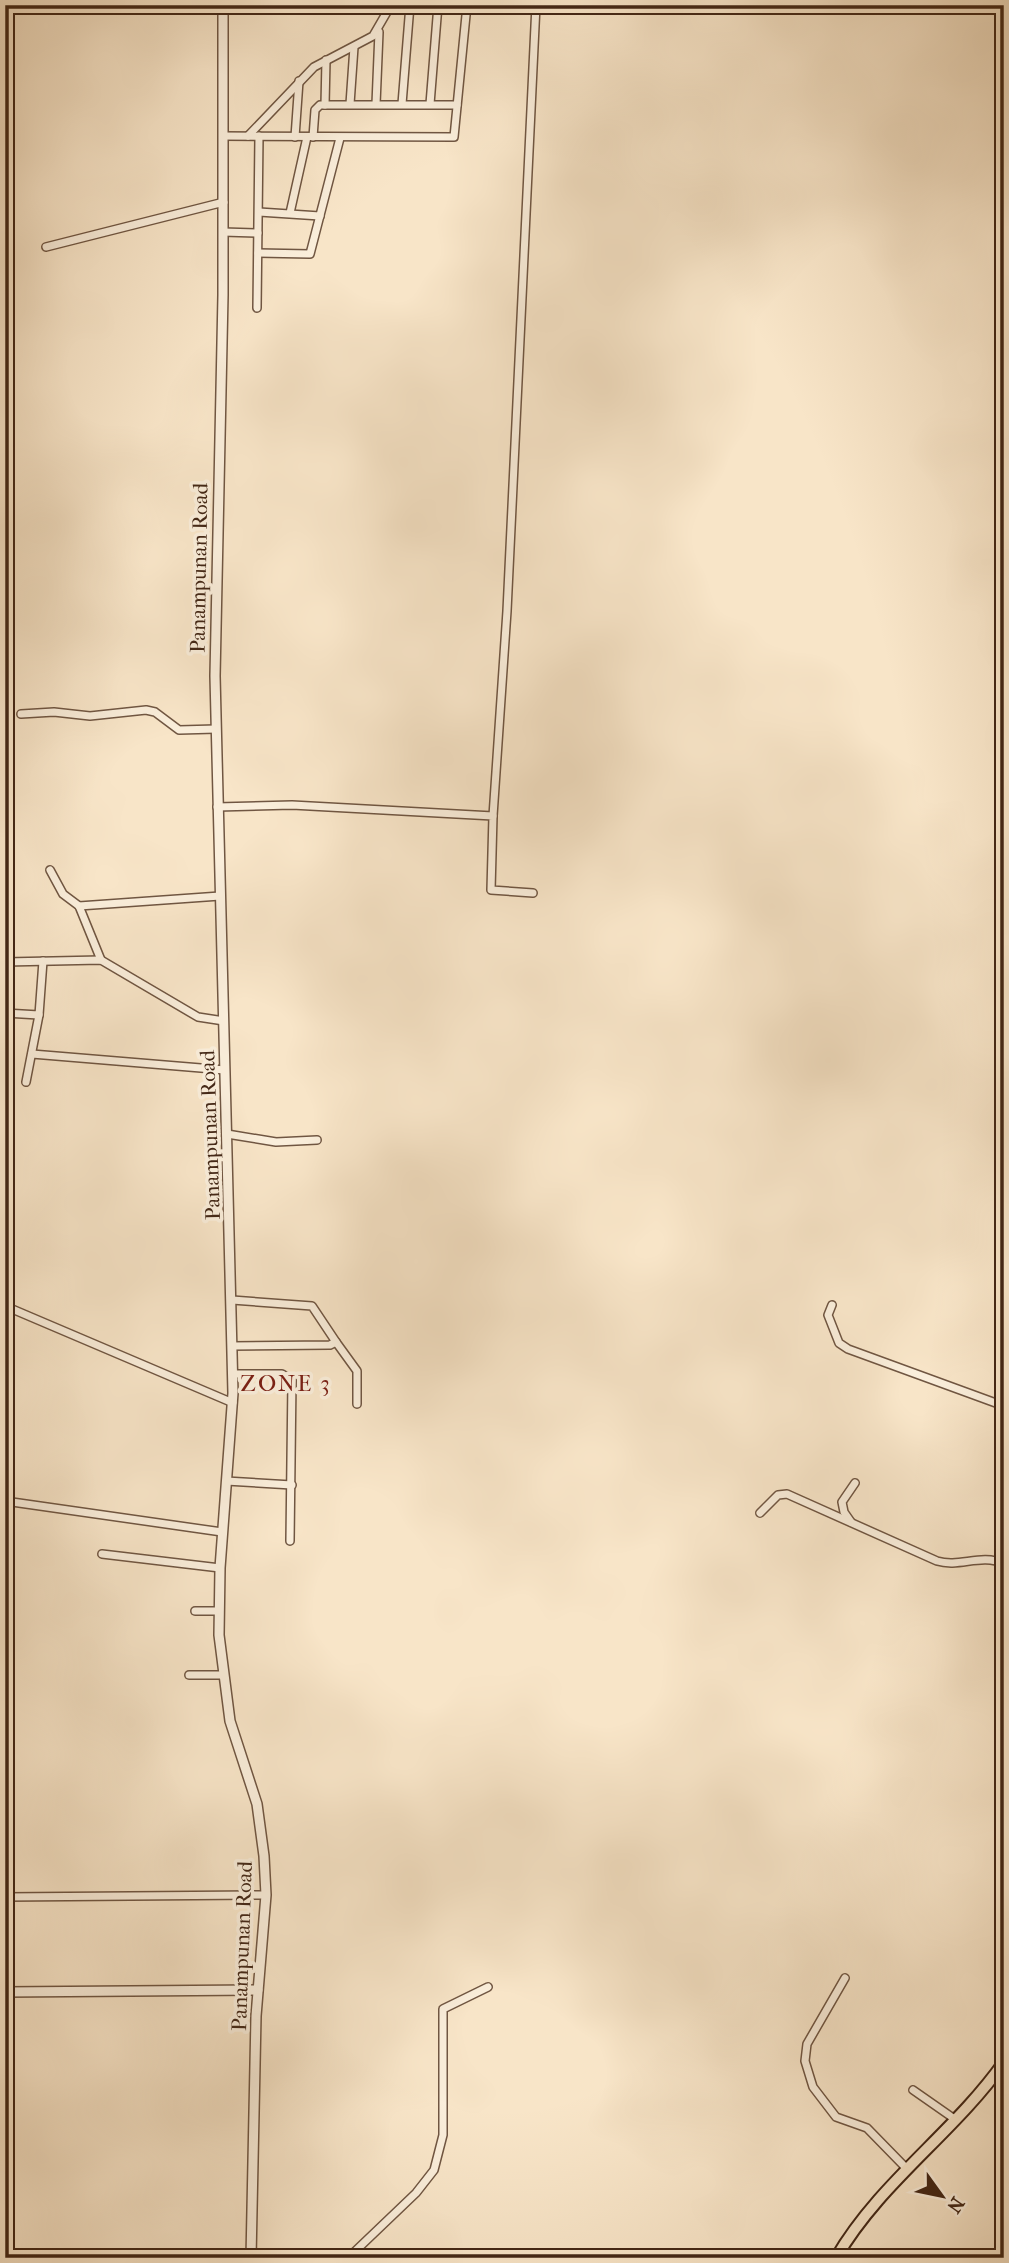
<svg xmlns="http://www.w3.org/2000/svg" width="1009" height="2263" font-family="'IM FELL French Canon',serif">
  <rect width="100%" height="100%" fill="#f8e5c8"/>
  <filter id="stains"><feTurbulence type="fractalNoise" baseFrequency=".00286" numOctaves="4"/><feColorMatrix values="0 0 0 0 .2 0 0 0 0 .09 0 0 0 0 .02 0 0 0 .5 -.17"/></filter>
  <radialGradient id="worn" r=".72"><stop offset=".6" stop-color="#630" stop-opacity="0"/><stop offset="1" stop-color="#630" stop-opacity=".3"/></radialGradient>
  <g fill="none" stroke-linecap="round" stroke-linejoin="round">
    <!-- minor casing -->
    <g stroke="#705642" stroke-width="10">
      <g id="minor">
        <path d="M350 104 354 47"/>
        <path d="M376 104 379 32"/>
        <path d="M402 104 410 5"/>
        <path d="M430 104 438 5"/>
        <path d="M325 105 326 60"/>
        <path d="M223 136 454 137 467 5"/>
        <path d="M248 136 314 67 373 36 391 5"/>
        <path d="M295 137 299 81"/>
        <path d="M313 137 315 110 320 105H457"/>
        <path d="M259 212 320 216"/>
        <path d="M290 213 307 137"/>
        <path d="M223 232 258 233"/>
        <path d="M46 247 224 202"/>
        <path d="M258 253 310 254 340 138"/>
        <path d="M257 308 259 136"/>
        <path d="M21 714 54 712 90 716 146 710 155 712 179 730 216 729"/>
        <path d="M217 807 292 805 493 816 491 890 533 893"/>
        <path d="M493 816 507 611 536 5"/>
        <path d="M50 870 63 894 79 906 101 960"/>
        <path d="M79 906 220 896"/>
        <path d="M5 962 101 960 198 1017 224 1021"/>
        <path d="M5 1013 39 1015 43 961"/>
        <path d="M32 1054 225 1070"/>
        <path d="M26 1082 39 1015"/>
        <path d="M227 1134 276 1142 317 1140"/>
        <path d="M232 1300 312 1306 336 1342 330 1345 232 1346"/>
        <path d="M832 1305 828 1315 839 1343 848 1349 1004 1406"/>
        <path d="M5 1306 233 1403"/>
        <path d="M336 1342 357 1371V1404"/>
        <path d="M233 1374H282L292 1380 290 1541"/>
        <path d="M226 1481 292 1485"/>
        <path d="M5 1501 222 1532"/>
        <path d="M760 1513 778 1495 787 1494 937 1561C960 1568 981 1553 1004 1564"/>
        <path d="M851 1522 844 1512 842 1502 855 1483"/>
        <path d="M102 1554 220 1568"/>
        <path d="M195 1611H219"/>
        <path d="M189 1675H222"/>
        <path d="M5 1897 266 1895"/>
        <path d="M845 1978 807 2044 805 2061 813 2087 836 2117 867 2128 907 2169"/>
        <path d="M913 2090 956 2120"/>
        <path d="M348 2258 416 2193 434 2170 443 2135V2009L488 1987"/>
      </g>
    </g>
    <!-- tertiary casing -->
    <g stroke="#705642" stroke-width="12">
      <g id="tertiary">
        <path d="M223 5V295L215 676 233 1393 220 1568 219 1635 230 1721 257 1804 264 1856 266 1895 256 2016 251 2258"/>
        <path d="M5 1992 258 1990"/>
      </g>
    </g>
    <!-- primary casing -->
    <g stroke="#432716" stroke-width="14">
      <path id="primary" d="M836 2258C880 2182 954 2133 1004 2062"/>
    </g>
    <!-- minor -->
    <use href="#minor" stroke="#faeedb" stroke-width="7"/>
    <!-- tertiary -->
    <use href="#tertiary" stroke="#faeedb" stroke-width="9"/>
    <!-- primary -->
    <use href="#primary" stroke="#f8e5c8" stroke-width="10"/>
  </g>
  <g text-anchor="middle" stroke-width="7" stroke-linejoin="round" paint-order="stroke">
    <!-- street labels -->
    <g font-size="21" fill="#432716" stroke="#faeedb">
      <text transform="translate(199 568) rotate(-89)" y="7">Panampunan Road</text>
      <text transform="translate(210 1135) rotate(-92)" y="7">Panampunan Road</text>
      <text transform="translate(242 1946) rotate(-88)" y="7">Panampunan Road</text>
    </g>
    <!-- neighbourhood labels -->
    <g font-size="23" letter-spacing="2" fill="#7a1f14" stroke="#faeedb">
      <text x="286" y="1391">ZONE 3</text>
    </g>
  </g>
  <!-- margin -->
  <rect width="1009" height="2263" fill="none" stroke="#f8e5c8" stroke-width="28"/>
  <rect x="7" y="7" width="995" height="2249" fill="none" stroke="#432716" stroke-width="3.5"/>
  <rect x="14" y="14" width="981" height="2235" fill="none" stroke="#432716" stroke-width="2"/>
  <!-- north arrow -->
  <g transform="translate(942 2196) rotate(123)" stroke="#faeedb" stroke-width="5" paint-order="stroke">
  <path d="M0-5L12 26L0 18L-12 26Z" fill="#432716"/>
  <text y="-10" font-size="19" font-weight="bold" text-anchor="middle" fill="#432716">N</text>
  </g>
  <rect width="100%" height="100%" filter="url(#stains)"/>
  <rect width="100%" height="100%" fill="url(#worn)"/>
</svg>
